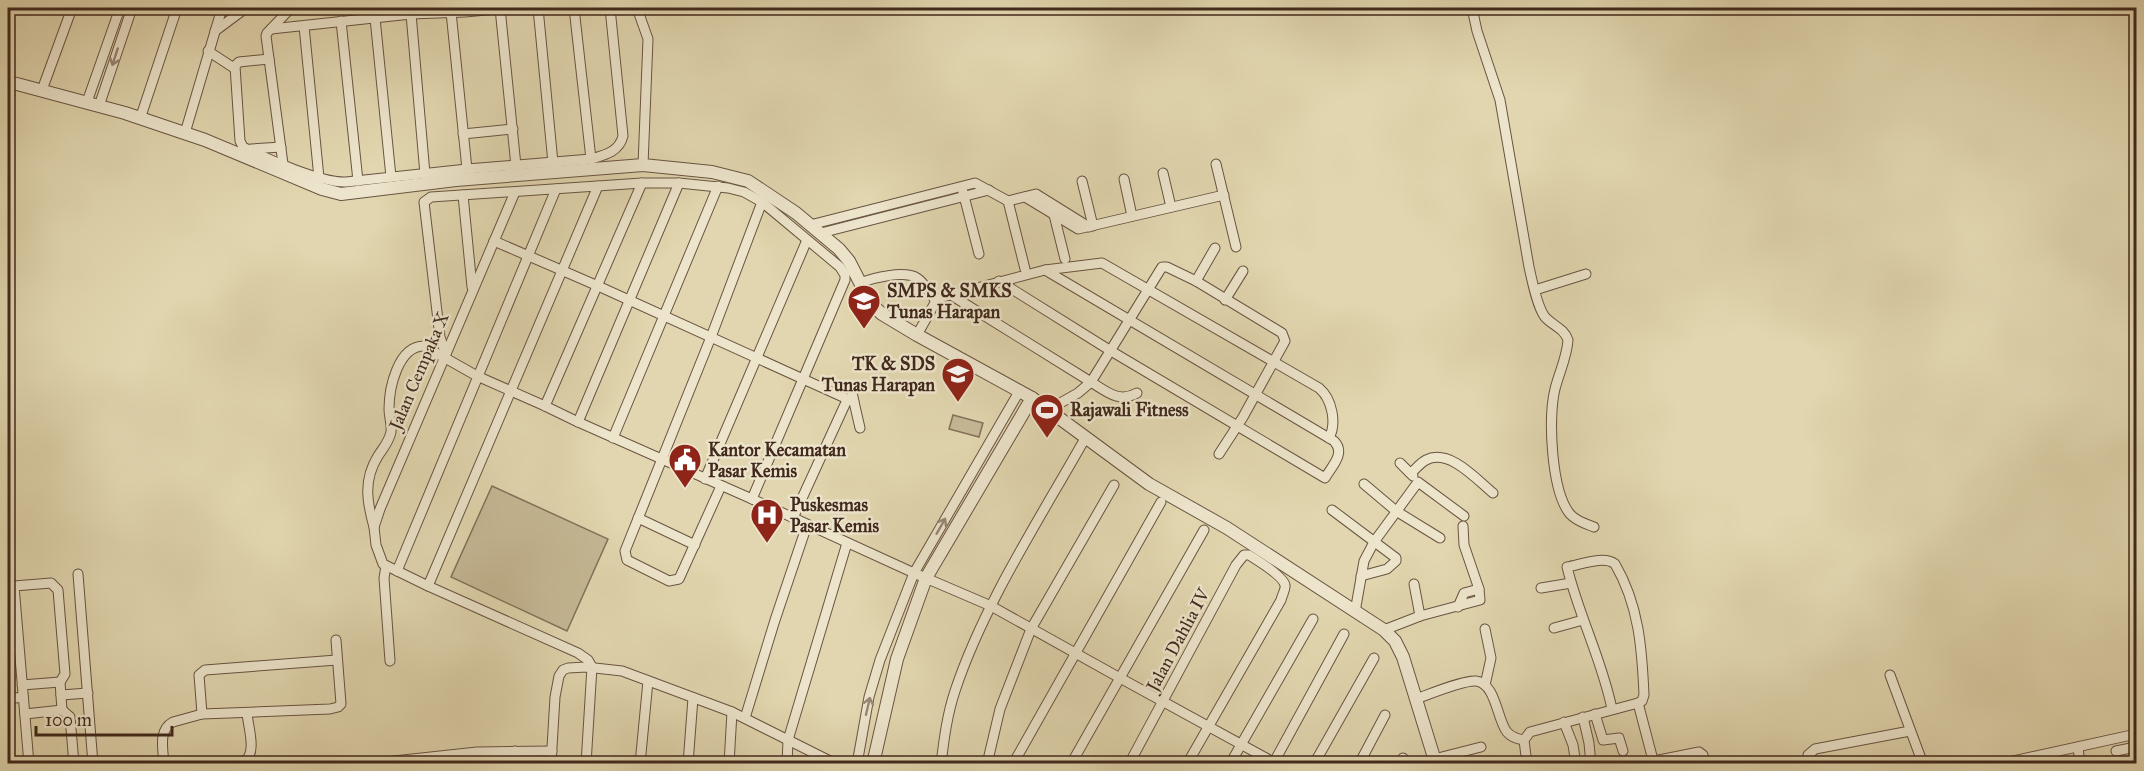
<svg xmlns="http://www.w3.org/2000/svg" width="2144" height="771" font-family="'IM FELL Great Primer',serif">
  <rect width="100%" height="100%" fill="#e1d6af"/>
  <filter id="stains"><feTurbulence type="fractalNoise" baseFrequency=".00333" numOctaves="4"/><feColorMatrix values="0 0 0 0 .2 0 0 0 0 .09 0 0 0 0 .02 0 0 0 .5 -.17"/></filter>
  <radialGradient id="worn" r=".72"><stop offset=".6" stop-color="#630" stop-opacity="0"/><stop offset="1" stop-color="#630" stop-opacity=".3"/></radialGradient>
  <!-- green -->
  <g fill="#c6b996" stroke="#84715a" stroke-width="1.5">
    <path d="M953 415 983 423 979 437 949 429Z"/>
    <path d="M492 486 608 539 567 631 451 577Z"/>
  </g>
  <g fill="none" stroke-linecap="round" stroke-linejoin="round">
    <!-- minor casing -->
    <g stroke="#695442" stroke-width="11">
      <g id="minor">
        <path d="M500 8 516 166"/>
        <path d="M538 8 553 163"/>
        <path d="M574 8 591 159"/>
        <path d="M637 8 648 39 643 165"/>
        <path d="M1472 8 1477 31 1500 100 1529 267C1532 280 1537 307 1545 317 1553 326 1564 328 1568 340 1567 357 1559 373 1555 389 1548 417 1551 491 1570 514 1576 521 1586 524 1594 527"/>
        <path d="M451 12 467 169"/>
        <path d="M411 14 425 174"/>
        <path d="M375 18 391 177"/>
        <path d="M341 21 358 181"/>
        <path d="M304 26 319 178"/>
        <path d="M271 29 411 14 465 12 507 8"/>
        <path d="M215 31 246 8"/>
        <path d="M208 51 234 68"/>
        <path d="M269 59 239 62 235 66 240 141 243 147C267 159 321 183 346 182L467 169 591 159C605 155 619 152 623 136L610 8"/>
        <path d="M42 90 72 8"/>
        <path d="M87 102 120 8"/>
        <path d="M99 106 132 8"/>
        <path d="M140 119 177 8"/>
        <path d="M185 133 222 8"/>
        <path d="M463 134 513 129"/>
        <path d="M251 149 281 147"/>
        <path d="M283 164 266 36 267 33 291 8"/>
        <path d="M1216 164 1236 247"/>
        <path d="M1163 173 1171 207"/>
        <path d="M1124 179 1132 216"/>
        <path d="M1082 181 1093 226"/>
        <path d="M515 192 380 509 374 527 376 545 383 564 428 586 598 186"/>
        <path d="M963 192 979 254"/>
        <path d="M463 195 472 287"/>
        <path d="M1025 197 1078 229 1224 195"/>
        <path d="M1008 201 1036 194 1089 227"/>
        <path d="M1054 215 1065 259"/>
        <path d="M810 225 975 183 1008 201 1025 269"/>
        <path d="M821 233 989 190"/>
        <path d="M999 281 1111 351 1325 478C1332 466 1346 453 1334 441L1045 270"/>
        <path d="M1196 281 1215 248"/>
        <path d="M860 283C873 278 904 270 917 278 925 283 930 294 936 301"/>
        <path d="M1535 290 1586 274"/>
        <path d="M951 295 1091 382 1078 393 1048 410"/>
        <path d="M1225 300 1243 271"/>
        <path d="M917 335 936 301 943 297 1045 270 1102 263 1319 388C1332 399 1337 423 1329 438"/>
        <path d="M445 352 440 337 424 202 431 197 642 183H679L728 188 744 192 762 202 840 267 845 275V280L803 379 598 286 494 241"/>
        <path d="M851 387 854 402"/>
        <path d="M1137 393C1119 403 1107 392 1091 382L1162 267H1167L1196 281 1282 333 1285 341 1243 417 1219 454"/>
        <path d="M545 406 642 183"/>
        <path d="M578 422 679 183"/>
        <path d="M613 438 718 186"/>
        <path d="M1400 463 1413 476"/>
        <path d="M1411 473C1416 469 1420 463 1426 460 1449 448 1476 479 1493 493"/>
        <path d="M705 479 807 240"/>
        <path d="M1364 484 1396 511 1440 538"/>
        <path d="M721 486 679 579 669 581 627 560 625 551 711 337 762 202"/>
        <path d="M752 499 803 379 854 402 860 428"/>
        <path d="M1332 510 1396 558V561L1387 569 1361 576"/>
        <path d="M638 518 695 545"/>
        <path d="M793 518 847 400"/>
        <path d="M374 527C367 502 363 480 378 456 383 448 389 442 391 432 392 424 389 417 389 409 389 388 398 346 424 346L477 376 545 406 578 422 752 499 914 573 991 606 1120 678 1277 764"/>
        <path d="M386 566 384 578 390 661"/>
        <path d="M397 571 556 189"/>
        <path d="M78 574 93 764"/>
        <path d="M1414 584 1420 616 1480 600 1479 589 1464 545 1463 526"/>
        <path d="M428 586 578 653 588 660 592 667 586 764"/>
        <path d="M1541 588 1571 583"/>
        <path d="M1458 607 1464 593 1479 589"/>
        <path d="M1355 612 1364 561 1374 542 1418 482 1464 516"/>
        <path d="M1554 628 1583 620"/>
        <path d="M1384 630 1420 616"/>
        <path d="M1890 675 1923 764"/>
        <path d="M60 682 62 710"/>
        <path d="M22 685 60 682 65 674 58 590 51 583 14 586 29 764"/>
        <path d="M1485 685 1491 658 1485 629"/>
        <path d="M61 695 88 693"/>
        <path d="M8 699 23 697"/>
        <path d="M1416 699C1430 694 1463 680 1476 681 1496 683 1497 720 1507 732 1511 737 1517 739 1524 740"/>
        <path d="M1638 703 1654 764"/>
        <path d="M25 714 62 710 70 717 74 764"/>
        <path d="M202 714 199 675 205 670 337 660"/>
        <path d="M1595 714 1603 740 1619 738 1623 751"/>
        <path d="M1583 717 1589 743 1591 764"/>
        <path d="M745 718 775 620 807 525"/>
        <path d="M1564 722 1573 745 1576 764"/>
        <path d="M2078 747 2080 764"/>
        <path d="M2116 751 2136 747"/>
        <path d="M1434 759 1481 747"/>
        <path d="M1654 761 1699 752 1703 755 1704 764"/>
        <path d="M164 764C163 749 158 730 173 722L202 714 330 709 338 707 341 704 336 640"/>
        <path d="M201 764 245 761C257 752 248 727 247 713"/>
        <path d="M366 764 477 752 552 751"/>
        <path d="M514 764 515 751"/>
        <path d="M551 764 555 697 559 676 563 670 568 668 586 667 622 671 732 712 836 764"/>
        <path d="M640 764 648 681"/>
        <path d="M688 764 693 698"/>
        <path d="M729 764 732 712"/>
        <path d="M787 764 788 740 847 543"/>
        <path d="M857 764 869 697 880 660 914 573 1020 390"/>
        <path d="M941 764C944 739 947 715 955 691 983 606 1039 520 1083 442"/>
        <path d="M987 764 1000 709 1031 629 1114 485"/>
        <path d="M1013 764 1161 502"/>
        <path d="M1071 764 1204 530"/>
        <path d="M1129 764 1236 565 1244 555H1249C1257 560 1283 576 1285 585 1286 589 1282 595 1281 600L1187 764"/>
        <path d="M1230 764 1313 619"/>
        <path d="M1273 764 1344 634"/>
        <path d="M1314 764 1374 658"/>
        <path d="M1359 764 1385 715"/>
        <path d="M1400 764 1403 758"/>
        <path d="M1527 764 1524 740 1530 732 1638 703 1642 701 1644 695C1642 649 1639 605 1615 564 1604 555 1580 565 1567 567 1579 616 1602 660 1612 709"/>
        <path d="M1809 764 1808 755 1815 749 1910 731"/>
        <path d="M1999 764 2136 734"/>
      </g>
    </g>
    <!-- tertiary casing -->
    <g stroke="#695442" stroke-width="14">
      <g id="tertiary">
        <path d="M8 83 17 84 125 113 205 140 322 189 341 194 456 180 643 165 712 172 748 181 796 213 839 249 849 261 871 304 882 314 917 335 1032 398 1149 484 1227 528 1384 630 1395 641 1403 657 1436 764"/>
        <path d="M873 764 897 659 926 578 1032 398"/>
      </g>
    </g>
    <!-- minor -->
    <use href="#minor" stroke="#ece4cb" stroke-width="9"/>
    <!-- tertiary -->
    <use href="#tertiary" stroke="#ece4cb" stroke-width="12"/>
  </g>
  <!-- one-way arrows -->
  <defs><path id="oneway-shaft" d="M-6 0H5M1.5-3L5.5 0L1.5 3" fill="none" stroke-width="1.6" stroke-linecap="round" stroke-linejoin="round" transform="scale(1.5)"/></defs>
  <g stroke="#968674">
    <use href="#oneway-shaft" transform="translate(115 57) rotate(108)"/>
    <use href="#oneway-shaft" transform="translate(941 526) rotate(-60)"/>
    <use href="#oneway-shaft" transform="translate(868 706) rotate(-77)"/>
  </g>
  <!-- icons -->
  <defs>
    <g id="school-pin" transform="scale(1.725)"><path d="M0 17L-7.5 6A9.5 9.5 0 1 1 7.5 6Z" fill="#8f2418" stroke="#ece4cb"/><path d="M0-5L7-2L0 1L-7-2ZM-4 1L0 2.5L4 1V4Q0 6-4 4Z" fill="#fff"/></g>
    <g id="stadium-pin" transform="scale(1.725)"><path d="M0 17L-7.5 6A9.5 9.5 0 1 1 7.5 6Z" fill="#8f2418" stroke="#ece4cb"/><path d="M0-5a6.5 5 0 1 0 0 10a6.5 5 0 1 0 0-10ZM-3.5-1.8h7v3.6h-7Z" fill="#fff"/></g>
    <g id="civic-pin" transform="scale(1.725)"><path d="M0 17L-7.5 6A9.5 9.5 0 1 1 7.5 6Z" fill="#8f2418" stroke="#ece4cb"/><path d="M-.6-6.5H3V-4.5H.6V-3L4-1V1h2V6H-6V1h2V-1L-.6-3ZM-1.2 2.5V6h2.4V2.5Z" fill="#fff"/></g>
    <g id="hospital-pin" transform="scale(1.725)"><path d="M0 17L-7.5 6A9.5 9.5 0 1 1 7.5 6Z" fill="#8f2418" stroke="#ece4cb"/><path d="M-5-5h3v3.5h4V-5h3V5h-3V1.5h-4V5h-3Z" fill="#fff"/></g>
  </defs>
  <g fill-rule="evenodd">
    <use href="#school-pin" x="864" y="301"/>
    <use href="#school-pin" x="958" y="374"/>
    <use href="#stadium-pin" x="1047" y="410"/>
    <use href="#civic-pin" x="685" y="460"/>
    <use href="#hospital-pin" x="767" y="515"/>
  </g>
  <g text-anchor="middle" stroke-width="5" stroke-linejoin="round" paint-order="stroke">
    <!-- poi labels -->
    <g font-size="18" font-weight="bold" fill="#41291d" stroke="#ece4cb" text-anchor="start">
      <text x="887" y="297">SMPS &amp; SMKS<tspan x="887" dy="21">Tunas Harapan</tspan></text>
      <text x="935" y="370" text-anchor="end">TK &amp; SDS<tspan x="935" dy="21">Tunas Harapan</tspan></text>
      <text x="1070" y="416">Rajawali Fitness</text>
      <text x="708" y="456">Kantor Kecamatan<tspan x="708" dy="21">Pasar Kemis</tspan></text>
      <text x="790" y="511">Puskesmas<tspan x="790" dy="21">Pasar Kemis</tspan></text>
    </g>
    <!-- street labels -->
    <g font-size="18" fill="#41291d" stroke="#ece4cb">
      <text transform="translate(419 371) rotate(-67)" y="6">Jalan Cempaka X</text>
      <text transform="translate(1178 640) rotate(-62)" y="6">Jalan Dahlia IV</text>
    </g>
  </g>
  <!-- margin -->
  <rect width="2144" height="771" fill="none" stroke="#e1d6af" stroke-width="30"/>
  <rect x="9" y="9" width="2126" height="753" fill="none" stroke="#41291d" stroke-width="3"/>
  <rect x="15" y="15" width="2114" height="741" fill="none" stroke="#41291d" stroke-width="1.5"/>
  <!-- scale -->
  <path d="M36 726v9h136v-9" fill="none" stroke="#41291d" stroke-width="3"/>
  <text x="45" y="726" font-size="18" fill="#41291d" stroke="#ece4cb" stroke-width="4.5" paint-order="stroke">100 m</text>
  <rect width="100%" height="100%" filter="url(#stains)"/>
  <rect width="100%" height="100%" fill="url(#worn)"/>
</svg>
